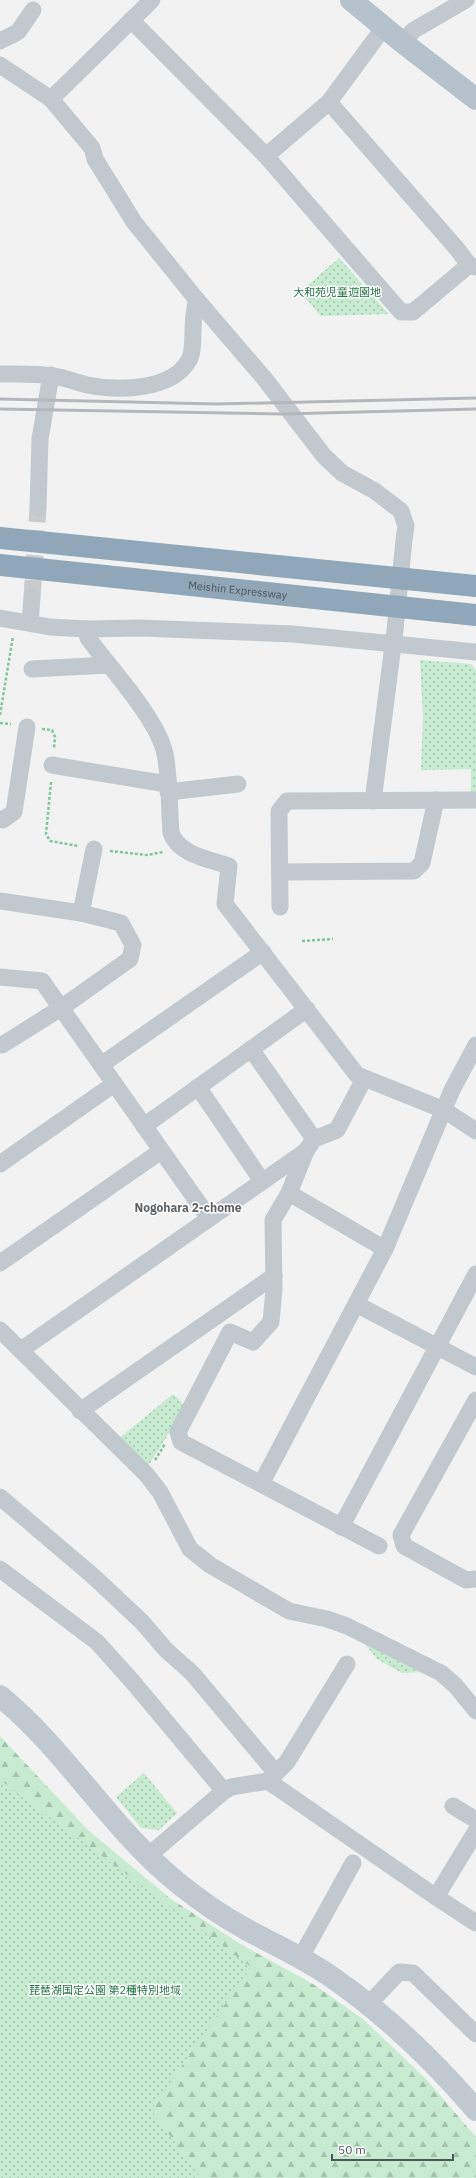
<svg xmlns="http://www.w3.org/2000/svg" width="476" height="2178" font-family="'IBM Plex Sans','Noto Sans JP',sans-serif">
  <defs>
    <pattern id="forest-firs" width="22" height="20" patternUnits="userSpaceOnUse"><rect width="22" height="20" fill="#c6ebd1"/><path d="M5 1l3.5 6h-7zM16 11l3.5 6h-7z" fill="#a3c1ad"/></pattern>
    <pattern id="park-dots" width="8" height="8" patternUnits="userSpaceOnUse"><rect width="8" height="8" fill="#c6ebd1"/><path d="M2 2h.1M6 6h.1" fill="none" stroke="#a3c1ad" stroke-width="1.8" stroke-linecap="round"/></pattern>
  </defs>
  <rect width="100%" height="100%" fill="#f3f2f2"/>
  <!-- forest -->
  <path fill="url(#forest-firs)" d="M0 1736 88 1830 171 1899 242 1945 313 1984 363 2019 426 2079 476 2137V2178H0Z"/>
  <!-- park -->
  <g fill="url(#park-dots)">
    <path d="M339 258 389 314 321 316 300 292Z"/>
    <path d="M420 660 471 664 476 670V792L471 793V769L421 770 423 717Z"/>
    <path d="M173 1394 186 1406 147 1468 118 1439Z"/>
    <path d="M362 1640 426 1672 402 1673 377 1659Z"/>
    <path d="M144 1773 177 1813 159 1830 141 1828 116 1797Z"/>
    <path d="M0 1780 251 1967 151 2110 201 2178H0Z"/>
  </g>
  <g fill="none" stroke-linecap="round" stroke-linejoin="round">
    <!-- street-tunnel -->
    <path stroke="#c9cbcd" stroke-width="17" stroke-dasharray="17 8" stroke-linecap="butt" d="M32 597 38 508"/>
    <!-- path -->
    <g stroke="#82c59f" stroke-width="2.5" stroke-dasharray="3 2" stroke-linecap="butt">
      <path d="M0 715 13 636"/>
      <path d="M0 723 11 724"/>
      <path d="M42 729 52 730 55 737 54 749"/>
      <path d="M51 782 46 834 50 841 78 846"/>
      <path d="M110 851 147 855 163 852"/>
      <path d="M302 941 333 939"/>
      <path d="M155 1460 165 1444"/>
    </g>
    <!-- street -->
    <g stroke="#c1c9ce" stroke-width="17">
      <path d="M131 20 266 156 401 312H413L469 265"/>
      <path d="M0 41 18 32 33 10"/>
      <path d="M402 42 414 30 466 0"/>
      <path d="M0 65 51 99 92 148 95 159 134 222 197 300 264 378 324 456 342 473 375 491 401 511 406 526 404 540 395 630 373 801"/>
      <path d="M51 99 152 0"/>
      <path d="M329 102 458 250 469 265 476 267"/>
      <path d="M266 156 329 102 384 27"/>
      <path d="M0 374C17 374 35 373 52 376 64 377 75 382 87 385 118 391 172 391 189 360 196 348 190 318 197 300"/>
      <path d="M38 508 40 439 51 375"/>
      <path d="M0 618 50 627 86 629 140 628 293 634 476 652"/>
      <path d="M30 623 32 597"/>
      <path d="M86 629 88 638C110 668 158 719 165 754 170 780 169 807 171 833 179 855 209 859 229 866L225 904 357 1075 444 1110 476 1131"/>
      <path d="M32 669 108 665"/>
      <path d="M52 765 167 784"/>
      <path d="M168 792 238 784"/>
      <path d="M0 819 3 820 14 812 27 727"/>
      <path d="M280 872 414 871 422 863 436 800"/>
      <path d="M0 901 81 913 121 923 133 945 130 959 61 1008 2 1045"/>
      <path d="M280 907 279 811 287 801 476 800"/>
      <path d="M81 913 94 849"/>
      <path d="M0 977 42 981 209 1218"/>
      <path d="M251 1049 314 1139"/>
      <path d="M101 1065 263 952"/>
      <path d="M198 1087 262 1181"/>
      <path d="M144 1126 307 1009"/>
      <path d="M306 1151 289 1193 273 1220 274 1289 271 1322 253 1342 230 1332 178 1432 181 1442 379 1546"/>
      <path d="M0 1164 114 1084"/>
      <path d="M289 1193 385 1249"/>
      <path d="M0 1263 161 1151"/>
      <path d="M356 1304 476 1367"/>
      <path d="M0 1330 146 1474 160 1492 190 1549 210 1565 289 1611 327 1619 347 1626 441 1673 455 1685 476 1711"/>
      <path d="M21 1350 306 1151 314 1139 337 1130 364 1079"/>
      <path d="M476 1400 401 1535 404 1546 466 1580 476 1579"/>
      <path d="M80 1411 274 1276"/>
      <path d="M261 1484 385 1249 452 1090 476 1045"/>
      <path d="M0 1497 93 1576 142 1622 166 1650 192 1673 276 1773"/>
      <path d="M341 1527 476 1274"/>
      <path d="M0 1569 97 1642 132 1681 224 1791"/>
      <path d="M268 1781 287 1762 347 1664"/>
      <path d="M453 1806 476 1820"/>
      <path d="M148 1856 224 1791 231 1787 268 1781 436 1897 476 1923"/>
      <path d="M436 1897 476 1831"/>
      <path d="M301 1957 353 1863"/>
      <path d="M368 2005 399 1972 413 1973 476 2034"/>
    </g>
    <!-- secondary -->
    <path stroke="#c0c9d0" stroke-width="22" d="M0 1696C67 1751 111 1829 178 1883 199 1900 220 1915 244 1928 274 1945 305 1958 333 1978 386 2015 434 2061 476 2110"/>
    <!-- primary -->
    <path stroke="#b5c2cc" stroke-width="22" d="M351 0 402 42 476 99"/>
    <!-- highway -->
    <g stroke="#90a7b9" stroke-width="22">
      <path d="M0 538 476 586"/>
      <path id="s1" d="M0 565 476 615"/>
    </g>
    <!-- rail -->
    <g stroke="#b4b7bb" stroke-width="3">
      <path d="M0 399 217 404 476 398"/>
      <path d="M0 409 282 414 476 409"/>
    </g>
  </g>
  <g text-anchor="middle" stroke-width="3" stroke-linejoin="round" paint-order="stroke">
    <!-- park labels -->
    <g font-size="11" fill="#247646" stroke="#fff">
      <text x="337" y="296">大和苑児童遊園地</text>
      <text x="105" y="1994">琵琶湖国定公園 第2種特別地域</text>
    </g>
    <!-- street labels -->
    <g font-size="11" fill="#4b565d" stroke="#fff">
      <text dy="4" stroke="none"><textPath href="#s1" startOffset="239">Meishin Expressway</textPath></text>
    </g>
    <!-- neighbourhood labels -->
    <g font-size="12" font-weight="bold" fill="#5f6265" stroke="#fff">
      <text x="188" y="1212">Nogohara 2-chome</text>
    </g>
  </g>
  <!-- scale -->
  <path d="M332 2154v6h121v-6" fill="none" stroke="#4b565d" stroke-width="2"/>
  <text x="338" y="2154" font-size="12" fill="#4b565d" stroke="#ffffff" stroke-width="3" paint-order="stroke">50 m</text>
</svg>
